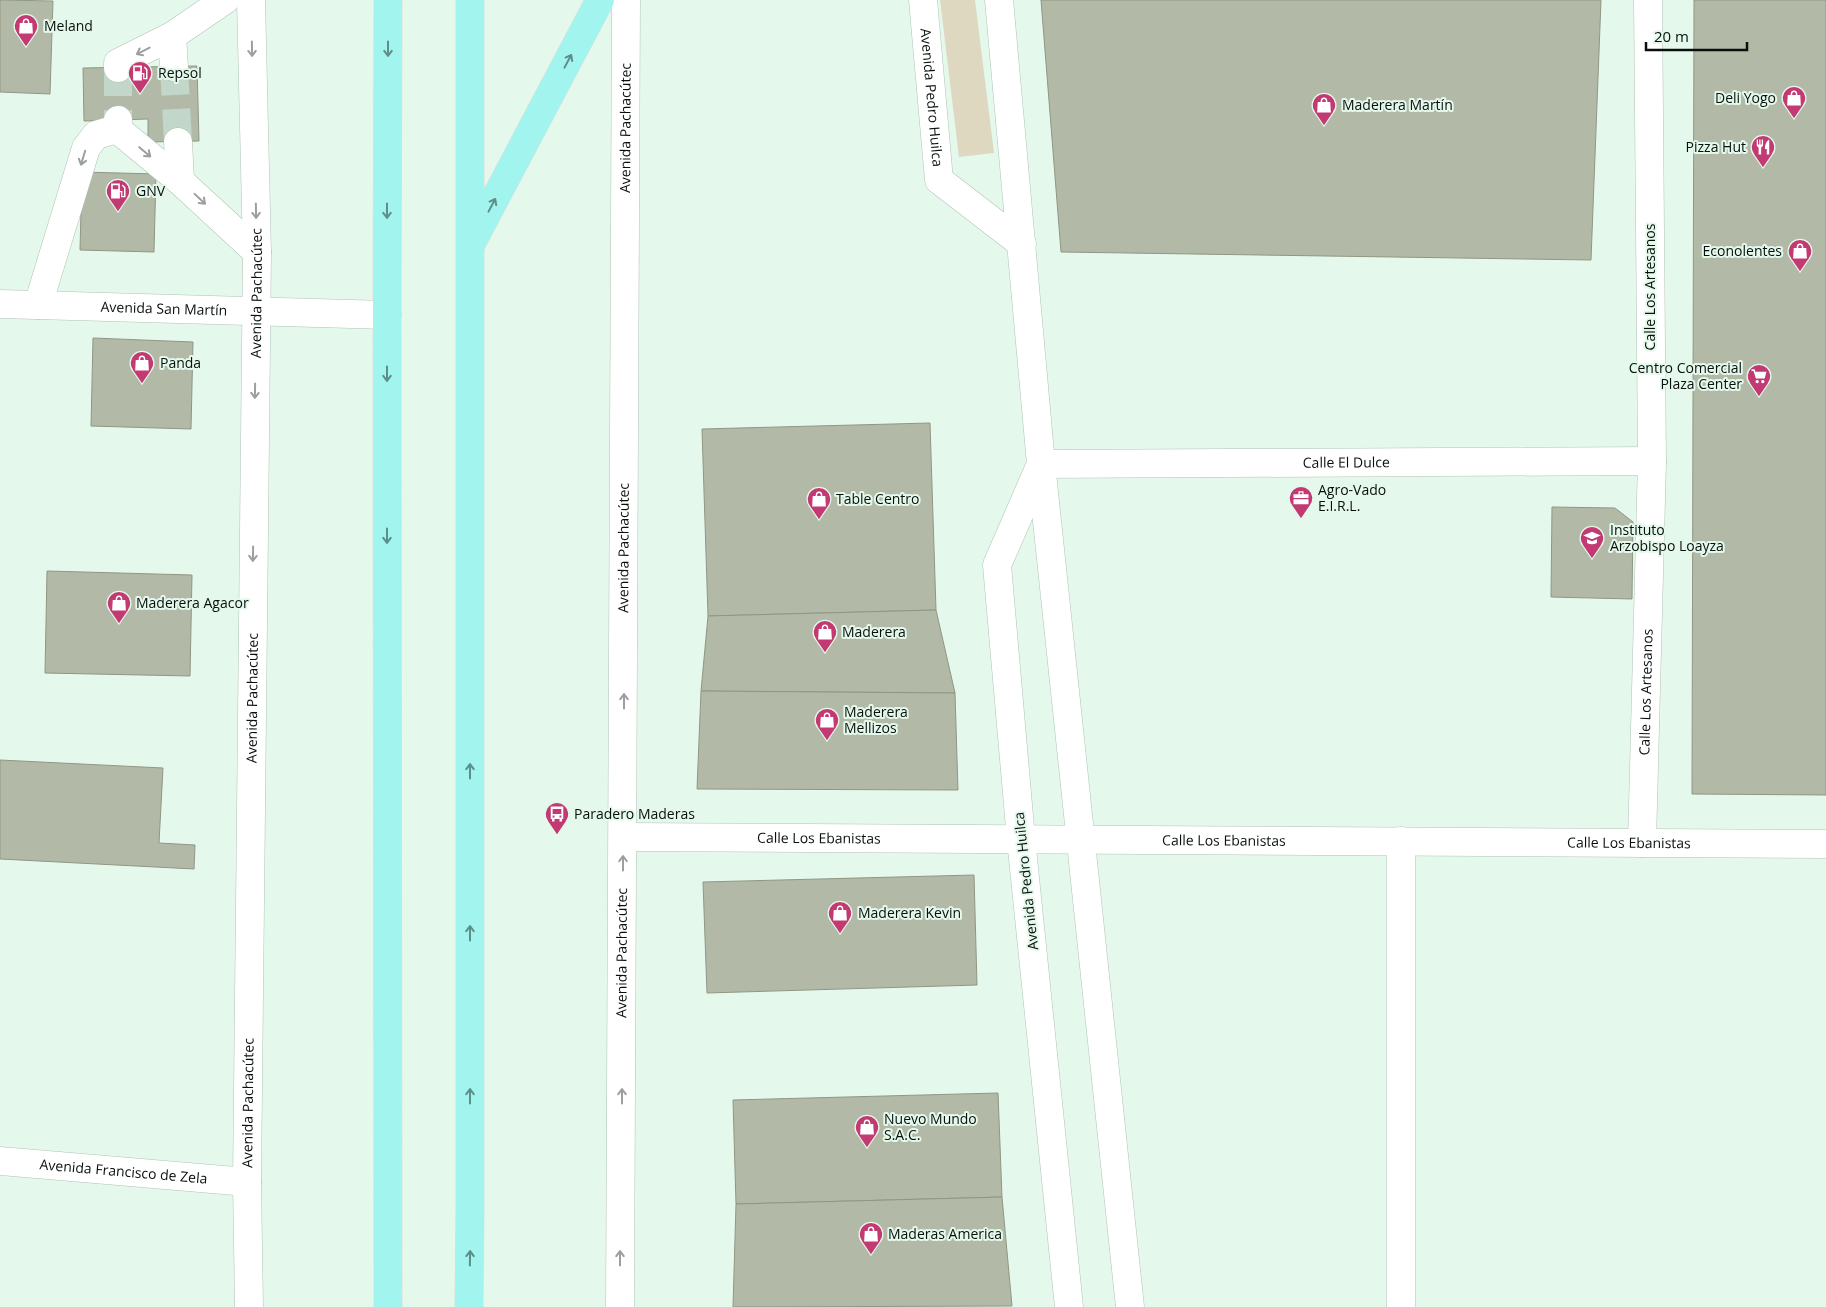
<svg xmlns="http://www.w3.org/2000/svg" width="1826" height="1307" font-family="'Open Sans',sans-serif">
  <rect width="100%" height="100%" fill="#e4f9ec"/>
  <!-- green -->
  <path fill="#dfd8c0" d="M940 0H975L994 153 959 157Z"/>
  <!-- building -->
  <g fill="#b2baa7" stroke="#8f9784">
    <path d="M0 0 53 1 50 94 0 92Z"/>
    <path d="M1041 0H1601L1591 260 1061 252Z"/>
    <path d="M1694 0H1826V795L1692 794Z"/>
    <path d="M197 66 199 141 148 142V119L84 121 83 68Z"/>
    <path d="M82 172 156 174 154 252 80 250Z"/>
    <path d="M93 338 193 342 191 429 91 426Z"/>
    <path d="M930 423 936 610 708 616 702 429Z"/>
    <path d="M1552 507 1615 508 1633 522 1632 599 1551 597Z"/>
    <path d="M47 571 192 575 190 676 45 673Z"/>
    <path d="M936 610 955 693 701 691 708 616Z"/>
    <path d="M701 691 955 693 958 790 697 789Z"/>
    <path d="M0 760 163 768 159 843 195 845 194 869 0 859Z"/>
    <path d="M974 875 977 985 707 993 703 882Z"/>
    <path d="M998 1093 1002 1197 736 1204 733 1100Z"/>
    <path d="M1002 1197 1012 1306 733 1307 736 1204Z"/>
  </g>
  <g fill="none" stroke-linecap="round" stroke-linejoin="round">
    <!-- minor-tunnel -->
    <g stroke="#c3d6ca" stroke-width="28" stroke-dasharray="28 14" stroke-linecap="butt">
      <path d="M174 67 178 142"/>
      <path d="M118 68V120"/>
    </g>
    <!-- minor casing -->
    <g stroke="#afc3b6" stroke-width="29">
      <g id="minor">
        <path id="s1" d="M923 0 939 180 1022 244"/>
        <path d="M999 0 1041 464 1130 1307"/>
        <path d="M174 67 172 36 225 0"/>
        <path d="M118 68V63L172 36"/>
        <path d="M118 120 117 129 180 181"/>
        <path d="M178 142 180 181 257 252"/>
        <path id="s2" d="M0 304 387 315"/>
        <path d="M38 305 86 148 96 135 117 129"/>
        <path id="s3" d="M623 837 1826 844"/>
        <path d="M1401 841V1307"/>
        <path id="s4" d="M1642 843 1652 461 1648 0"/>
        <path id="s5" d="M0 1161 247 1182"/>
        <path id="s6" d="M249 1307 247 1182 257 252 251 0"/>
        <path id="s7" d="M620 1307 626 0"/>
        <path id="s8" d="M1069 1307 1021 839 997 565 1041 464 1652 461"/>
      </g>
    </g>
    <!-- major casing -->
    <g stroke="#dddedd" stroke-width="29">
      <g id="major">
        <path d="M388 0 387 315 388 1307"/>
        <path d="M471 244 600 0"/>
        <path d="M469 1307 470 1205V0"/>
      </g>
    </g>
    <!-- minor -->
    <use href="#minor" stroke="#fff" stroke-width="28"/>
    <!-- major -->
    <use href="#major" stroke="#a2f5ef" stroke-width="28"/>
  </g>
  <!-- one-way arrows -->
  <defs><path id="oneway-shaft" d="M-6 0H5M1.5-3L5.5 0L1.5 3" fill="none" stroke-width="1.6" stroke-linecap="round" stroke-linejoin="round" transform="scale(1.25)"/></defs>
  <g stroke="#9d9f9e">
    <use href="#oneway-shaft" transform="translate(252 49) rotate(89)"/>
    <use href="#oneway-shaft" transform="translate(143 51) rotate(153)"/>
    <use href="#oneway-shaft" transform="translate(145 152) rotate(40)"/>
    <use href="#oneway-shaft" transform="translate(83 158) rotate(107)"/>
    <use href="#oneway-shaft" transform="translate(200 199) rotate(43)"/>
    <use href="#oneway-shaft" transform="translate(256 211) rotate(89)"/>
    <use href="#oneway-shaft" transform="translate(255 391) rotate(91)"/>
    <use href="#oneway-shaft" transform="translate(253 554) rotate(91)"/>
    <use href="#oneway-shaft" transform="translate(624 701) rotate(-90)"/>
    <use href="#oneway-shaft" transform="translate(623 863) rotate(-90)"/>
    <use href="#oneway-shaft" transform="translate(622 1096) rotate(-90)"/>
    <use href="#oneway-shaft" transform="translate(620 1258) rotate(-90)"/>
  </g>
  <g stroke="#5d8e89">
    <use href="#oneway-shaft" transform="translate(388 49) rotate(90)"/>
    <use href="#oneway-shaft" transform="translate(568 61) rotate(-62)"/>
    <use href="#oneway-shaft" transform="translate(492 205) rotate(-62)"/>
    <use href="#oneway-shaft" transform="translate(387 211) rotate(90)"/>
    <use href="#oneway-shaft" transform="translate(387 374) rotate(90)"/>
    <use href="#oneway-shaft" transform="translate(387 536) rotate(90)"/>
    <use href="#oneway-shaft" transform="translate(470 771) rotate(-90)"/>
    <use href="#oneway-shaft" transform="translate(470 933) rotate(-90)"/>
    <use href="#oneway-shaft" transform="translate(470 1096) rotate(-90)"/>
    <use href="#oneway-shaft" transform="translate(470 1258) rotate(-89)"/>
  </g>
  <!-- icons -->
  <defs>
    <g id="shop-pin" transform="scale(1.25)"><path d="M0 17L-7.5 6A9.5 9.5 0 1 1 7.5 6Z" fill="#c33972" stroke="#e4f9ec"/><path d="M-5-2.5h2.3a2.7 3.5 0 0 1 5.4 0H5L5.5 6h-11ZM-1.5-2.5h3a1.5 2.3 0 0 0-3 0Z" fill="#fff"/></g>
    <g id="fuel-pin" transform="scale(1.25)"><path d="M0 17L-7.5 6A9.5 9.5 0 1 1 7.5 6Z" fill="#c33972" stroke="#e4f9ec"/><path d="M-5.5-6h7V0h2V4h1.3V-2.5L3-4.5l.8-.8L6-3V5H2.5V1h-1V6h-7ZM-4.2-4.7v3.2H.2V-4.7Z" fill="#fff"/></g>
    <g id="restaurant-pin" transform="scale(1.25)"><path d="M0 17L-7.5 6A9.5 9.5 0 1 1 7.5 6Z" fill="#c33972" stroke="#e4f9ec"/><path d="M-5-6h1v4h1v-4h1v4h1v-4h1v5L-1.5 .5V6h-2V.5L-5-1ZM5-6V6H3V1.5H1.5Q1.5-4 5-6Z" fill="#fff"/></g>
    <g id="supermarket-pin" transform="scale(1.25)"><path d="M0 17L-7.5 6A9.5 9.5 0 1 1 7.5 6Z" fill="#c33972" stroke="#e4f9ec"/><path d="M-6-5.5h2.5l.6 2H6L4.5 2H-2.5L-4.4-4H-6ZM-1.5 3.2a1.3 1.3 0 1 0 .1 0ZM3 3.2a1.3 1.3 0 1 0 .1 0Z" fill="#fff"/></g>
    <g id="office-pin" transform="scale(1.25)"><path d="M0 17L-7.5 6A9.5 9.5 0 1 1 7.5 6Z" fill="#c33972" stroke="#e4f9ec"/><path d="M-6-3h4V-5.5h4V-3h4V5H-6ZM-1-4.5V-3h2v-1.5ZM-6 0V1H6V0Z" fill="#fff"/></g>
    <g id="university-pin" transform="scale(1.25)"><path d="M0 17L-7.5 6A9.5 9.5 0 1 1 7.5 6Z" fill="#c33972" stroke="#e4f9ec"/><path d="M0-5L7-2L0 1L-7-2ZM-4 1L0 2.5L4 1V4Q0 6-4 4Z" fill="#fff"/></g>
    <g id="bus-pin" transform="scale(1.25)"><path d="M0 17L-7.5 6A9.5 9.5 0 1 1 7.5 6Z" fill="#c33972" stroke="#e4f9ec"/><path d="M-5-6H5V4H4V6H2V4H-2V6H-4V4H-5ZM-3.5-4V0h7V-4ZM-3.5 1.2v1.5H-2V1.2ZM2 1.2v1.5H3.5V1.2Z" fill="#fff"/></g>
  </defs>
  <g fill-rule="evenodd">
    <use href="#shop-pin" x="26" y="26"/>
    <use href="#fuel-pin" x="140" y="73"/>
    <use href="#shop-pin" x="1794" y="98"/>
    <use href="#shop-pin" x="1324" y="105"/>
    <use href="#restaurant-pin" x="1763" y="147"/>
    <use href="#fuel-pin" x="118" y="191"/>
    <use href="#shop-pin" x="1800" y="251"/>
    <use href="#shop-pin" x="142" y="363"/>
    <use href="#supermarket-pin" x="1759" y="376"/>
    <use href="#office-pin" x="1301" y="498"/>
    <use href="#shop-pin" x="819" y="499"/>
    <use href="#university-pin" x="1592" y="538"/>
    <use href="#shop-pin" x="119" y="603"/>
    <use href="#shop-pin" x="825" y="632"/>
    <use href="#shop-pin" x="827" y="720"/>
    <use href="#bus-pin" x="557" y="814"/>
    <use href="#shop-pin" x="840" y="913"/>
    <use href="#shop-pin" x="867" y="1127"/>
    <use href="#shop-pin" x="871" y="1234"/>
  </g>
  <g text-anchor="middle" stroke-width="4" stroke-linejoin="round" paint-order="stroke">
    <!-- poi labels -->
    <g font-size="14" fill="#09100c" stroke="#e4f9ec" text-anchor="start">
      <text x="44" y="31">Meland</text>
      <text x="158" y="78">Repsol</text>
      <text x="1776" y="103" text-anchor="end">Deli Yogo</text>
      <text x="1342" y="110">Maderera Martín</text>
      <text x="1746" y="152" text-anchor="end">Pizza Hut</text>
      <text x="136" y="196">GNV</text>
      <text x="1782" y="256" text-anchor="end">Econolentes</text>
      <text x="160" y="368">Panda</text>
      <text x="1742" y="373" text-anchor="end">Centro Comercial<tspan x="1742" dy="16">Plaza Center</tspan></text>
      <text x="1318" y="495">Agro-Vado<tspan x="1318" dy="16">E.I.R.L.</tspan></text>
      <text x="836" y="504">Table Centro</text>
      <text x="1610" y="535">Instituto<tspan x="1610" dy="16">Arzobispo Loayza</tspan></text>
      <text x="136" y="608">Maderera Agacor</text>
      <text x="842" y="637">Maderera</text>
      <text x="844" y="717">Maderera<tspan x="844" dy="16">Mellizos</tspan></text>
      <text x="574" y="819">Paradero Maderas</text>
      <text x="858" y="918">Maderera Kevin</text>
      <text x="884" y="1124">Nuevo Mundo<tspan x="884" dy="16">S.A.C.</tspan></text>
      <text x="888" y="1239">Maderas America</text>
    </g>
    <!-- street labels -->
    <g font-size="14" fill="#09100c" stroke="#e4f9ec">
      <text dy="5" stroke="none"><textPath href="#s1" startOffset="98">Avenida Pedro Huilca</textPath></text>
      <text dy="5" stroke="none"><textPath href="#s7" startOffset="1179">Avenida Pachacútec</textPath></text>
      <text transform="translate(1650 287) rotate(-90)" y="5">Calle Los Artesanos</text>
      <text dy="5" stroke="none"><textPath href="#s6" startOffset="1014">Avenida Pachacútec</textPath></text>
      <text dy="5" stroke="none"><textPath href="#s2" startOffset="164">Avenida San Martín</textPath></text>
      <text dy="5" stroke="none"><textPath href="#s8" startOffset="1161">Calle El Dulce</textPath></text>
      <text dy="5" stroke="none"><textPath href="#s7" startOffset="759">Avenida Pachacútec</textPath></text>
      <text dy="5" stroke="none"><textPath href="#s4" startOffset="151">Calle Los Artesanos</textPath></text>
      <text dy="5" stroke="none"><textPath href="#s6" startOffset="609">Avenida Pachacútec</textPath></text>
      <text dy="5" stroke="none"><textPath href="#s3" startOffset="196">Calle Los Ebanistas</textPath></text>
      <text dy="5" stroke="none"><textPath href="#s3" startOffset="601">Calle Los Ebanistas</textPath></text>
      <text dy="5" stroke="none"><textPath href="#s3" startOffset="1006">Calle Los Ebanistas</textPath></text>
      <text transform="translate(1026 881) rotate(-96)" y="5">Avenida Pedro Huilca</text>
      <text dy="5" stroke="none"><textPath href="#s7" startOffset="354">Avenida Pachacútec</textPath></text>
      <text dy="5" stroke="none"><textPath href="#s6" startOffset="204">Avenida Pachacútec</textPath></text>
      <text dy="5" stroke="none"><textPath href="#s5" startOffset="124">Avenida Francisco de Zela</textPath></text>
    </g>
  </g>
  <!-- scale -->
  <path d="M1646 42v8h101v-8" fill="none" stroke="#09100c" stroke-width="2.5"/>
  <text x="1654" y="42" font-size="15" fill="#09100c" stroke="#e4f9ec" stroke-width="4" paint-order="stroke">20 m</text>
</svg>
